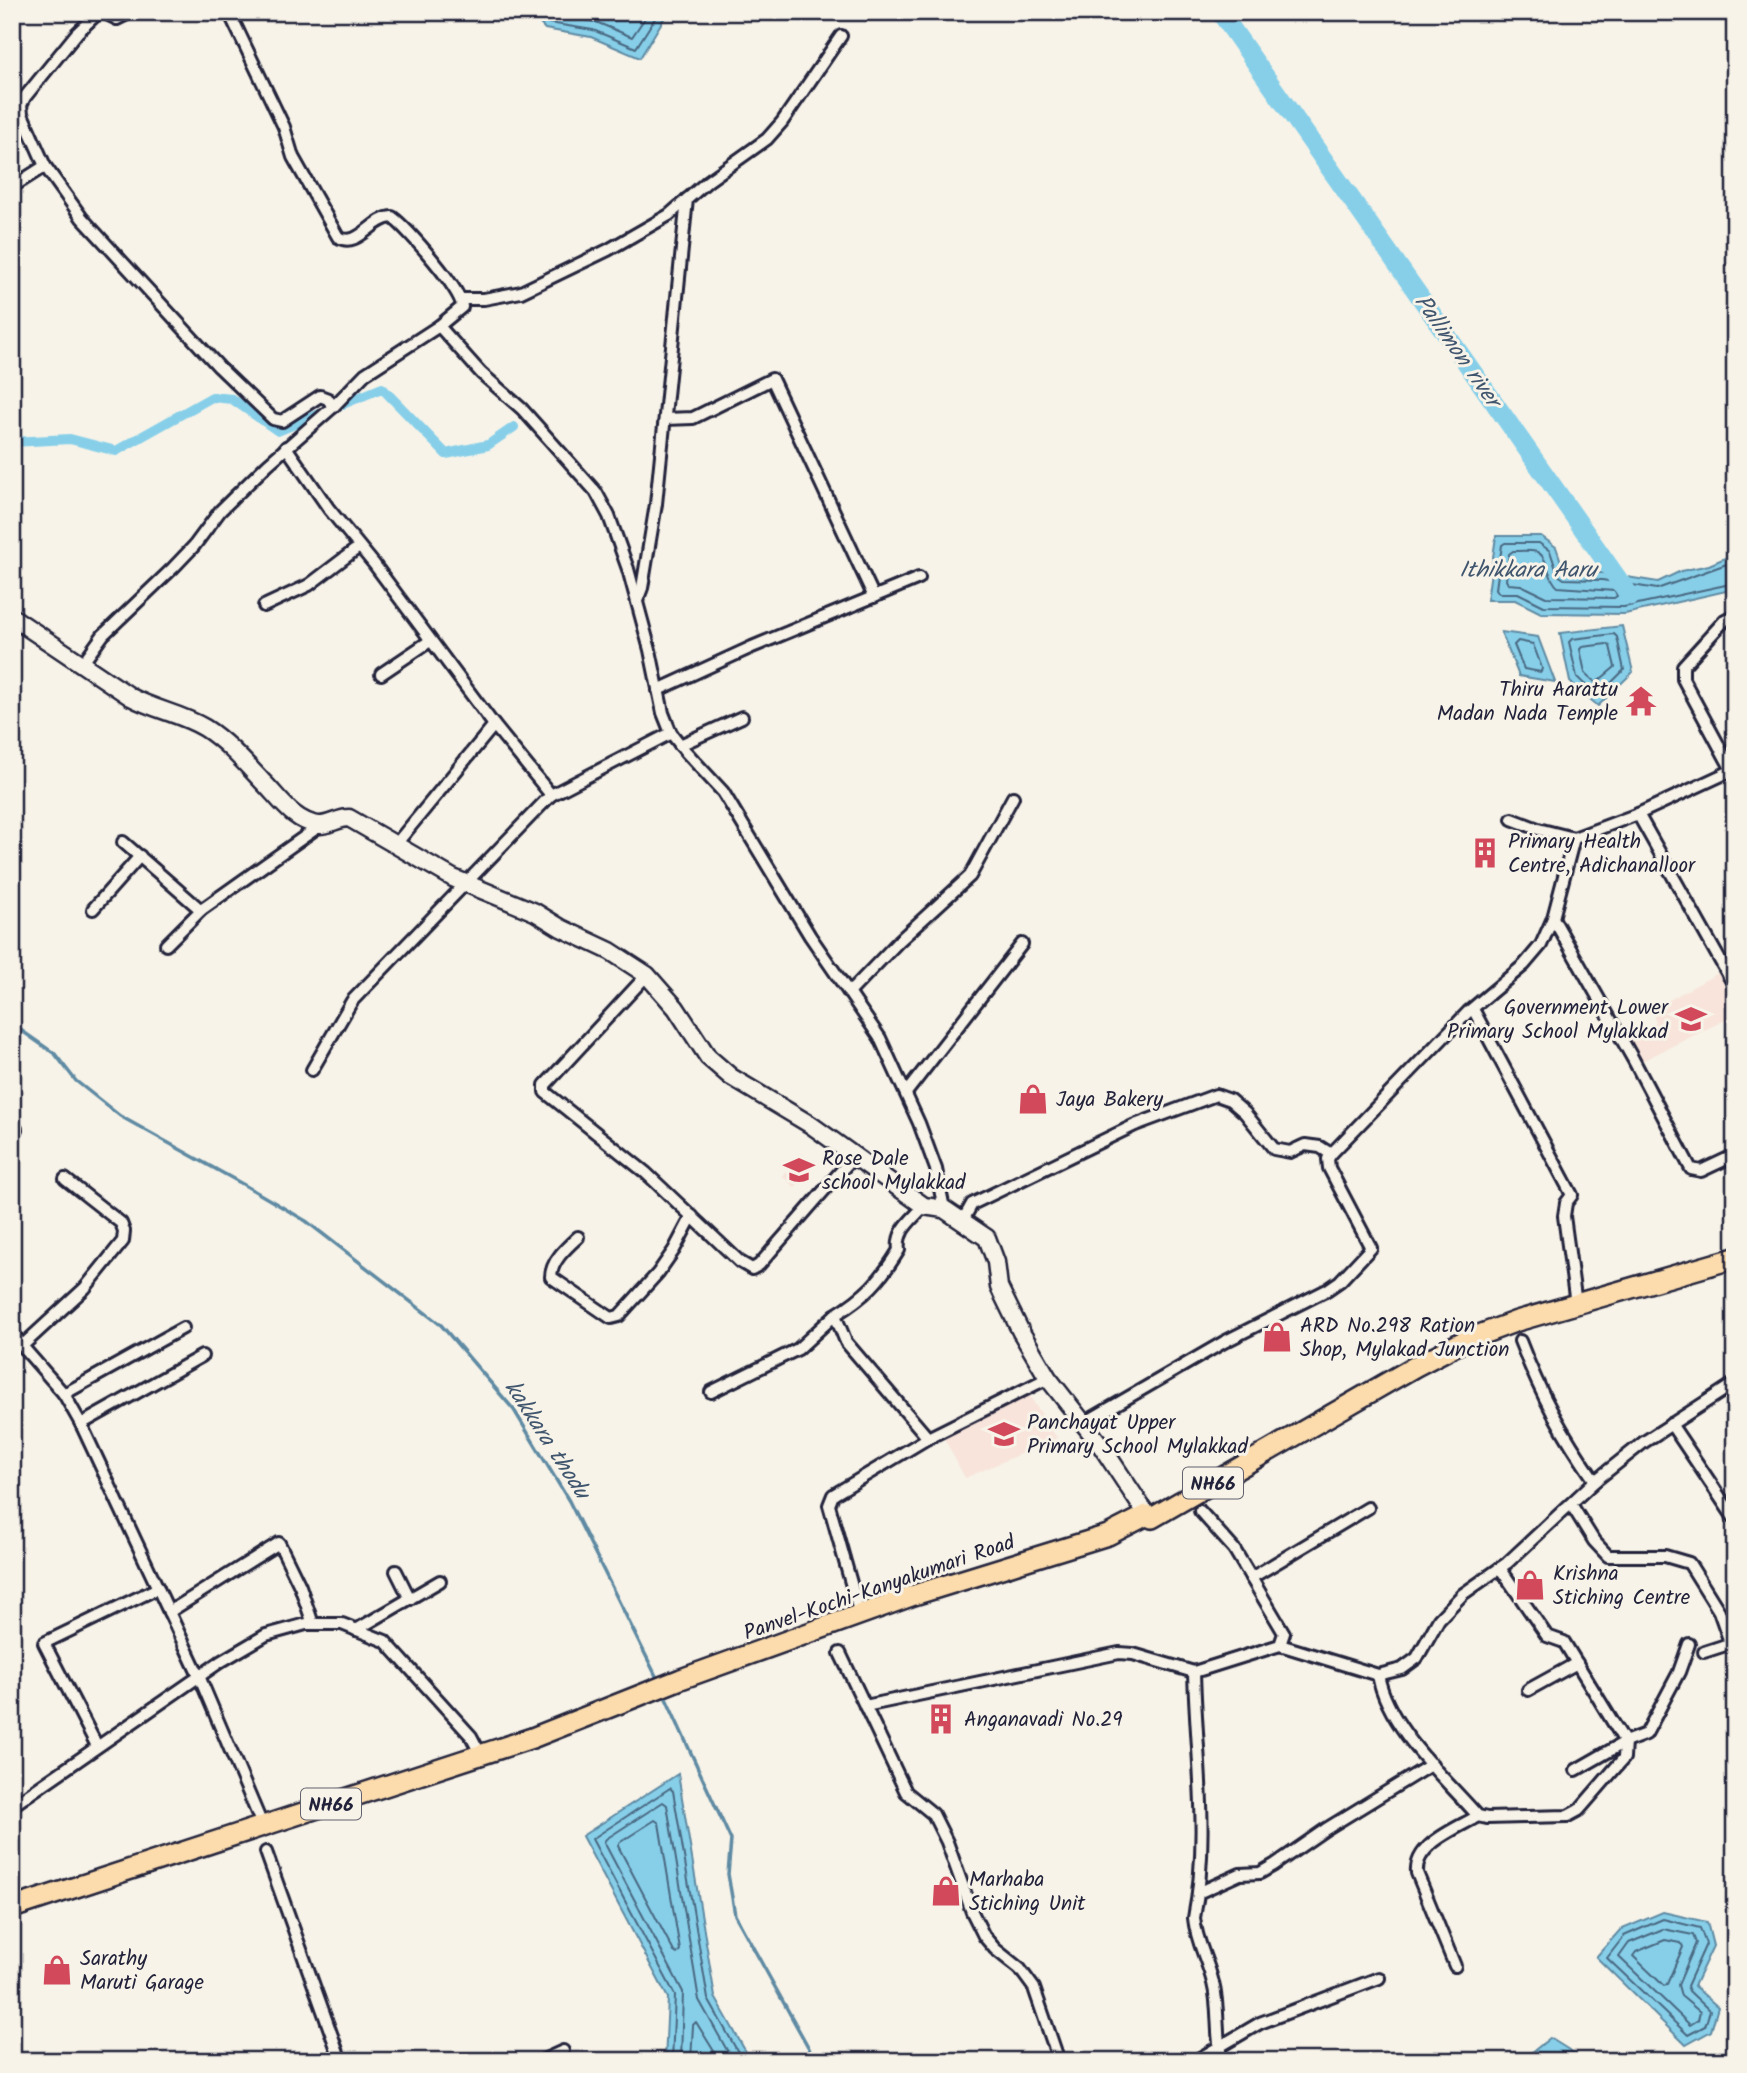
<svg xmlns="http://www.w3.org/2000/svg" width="1747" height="2073" font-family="Kalam,sans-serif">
  <rect width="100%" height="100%" fill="#f7f3e8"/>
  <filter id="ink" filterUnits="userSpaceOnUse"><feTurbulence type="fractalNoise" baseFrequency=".0143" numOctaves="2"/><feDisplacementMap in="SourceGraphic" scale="14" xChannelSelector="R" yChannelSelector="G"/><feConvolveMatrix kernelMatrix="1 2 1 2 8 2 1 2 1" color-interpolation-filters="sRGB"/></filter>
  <g filter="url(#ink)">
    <!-- built -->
    <g fill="#f8e4da">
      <path d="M1718 973 1735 1004V1015L1638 1063 1625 1039 1656 1023 1651 1010Z"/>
      <path d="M801 1154 815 1164 795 1187 782 1176Z"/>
      <path d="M1029 1395 1057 1438 965 1478 944 1438Z"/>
    </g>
    <!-- water -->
    <g fill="#87cfe9" stroke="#5f8aa3" stroke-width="2">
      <path d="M529 12H668L640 58 591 37 545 29Z"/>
      <path d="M1496 536H1541L1556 547 1565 573H1602L1658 582 1681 571 1709 565 1734 554 1735 589 1625 614 1541 613 1515 600H1487Z"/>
      <path d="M1622 626 1633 672 1598 706 1570 682 1560 633Z"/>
      <path d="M1501 632 1538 637 1555 682 1519 676Z"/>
      <path d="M678 1774 715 1997 751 2061H665L668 1998 582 1836Z"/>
      <path d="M1663 1912 1707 1922 1713 1946 1694 1986 1718 2007 1711 2031 1686 2045 1596 1957 1620 1930Z"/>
      <path d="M1550 2038 1585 2060 1587 2061H1521Z"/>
    </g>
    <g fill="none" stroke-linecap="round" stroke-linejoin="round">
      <!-- shore -->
      <g stroke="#4a6781" stroke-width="2">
        <path d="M538 12 549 23 593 30 636 48 659 12"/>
        <path d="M550 12 554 15 596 22 632 37 649 12"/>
        <path d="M1513 551C1520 551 1530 550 1537 552 1549 557 1547 579 1558 587L1615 591 1617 596 1614 598 1546 597 1521 585 1508 584 1506 580 1509 554Z"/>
        <path d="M1735 561 1657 589 1602 580 1564 579 1558 575 1550 551 1539 543H1505L1502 545 1496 589 1499 593H1518L1544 606 1624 607 1735 583"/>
        <path d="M1614 634 1617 637 1624 670 1600 694 1596 695 1577 677 1569 642 1572 639Z"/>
        <path d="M1518 641 1533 644 1542 668 1541 672 1524 669 1514 645Z"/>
        <path d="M1607 644 1610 646 1615 667 1596 683 1585 673 1580 649 1582 647Z"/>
        <path d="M655 1820 659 1823 680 1950 677 1954 674 1952 618 1846 619 1843Z"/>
        <path d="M1663 1919 1700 1928 1706 1944 1687 1986 1689 1991 1710 2011 1705 2026 1688 2035 1607 1958 1624 1936Z"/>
        <path d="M1663 1929 1693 1935 1696 1943 1678 1985 1681 1996 1700 2012 1698 2020 1690 2025 1619 1957 1629 1943Z"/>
        <path d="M1665 1940 1681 1943 1683 1947 1667 1984 1664 1986 1633 1956 1636 1952Z"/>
        <path d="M672 2061 675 1995 592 1839 670 1788 673 1791 708 1999 743 2061"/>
        <path d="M681 2061 683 1992 604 1842 606 1839 663 1802 667 1805 699 2000 733 2061"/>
        <path d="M691 2061 693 2025 696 2022 720 2061"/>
      </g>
      <!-- stream -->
      <g stroke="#5f8aa3" stroke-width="3.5">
        <path d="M12 1024 55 1054 76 1081 120 1116 246 1186 306 1221 441 1325 514 1410 569 1501 659 1682"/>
        <path d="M663 1692 731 1840 728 1874 735 1915 816 2061"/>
      </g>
      <!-- canal -->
      <path stroke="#87cfe9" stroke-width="10" d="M12 442 70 439 116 451 212 397 232 399 278 431 382 388 446 454 488 445 514 427"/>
      <!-- river -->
      <path stroke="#87cfe9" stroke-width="19" d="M1220 12 1630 596"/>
      <!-- minor casing -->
      <g stroke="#22223b" stroke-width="16">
        <g id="minor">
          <path d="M99 12 77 33 25 97 21 105 22 114 45 166 82 218 219 367 273 419 282 421 320 396 328 399 333 407"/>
          <path d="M103 12 117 19 131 12"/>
          <path d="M12 187 45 166"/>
          <path d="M461 299H484L521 292 608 250 669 215 708 181 767 139 782 122 841 36"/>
          <path d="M439 326 481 373 522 409 596 492 609 516 628 569 650 650 663 713 671 733 686 752 723 792 810 936 880 1038 919 1123 936 1169 944 1209"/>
          <path d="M665 419 693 418 772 379 874 597"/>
          <path d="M286 447 329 509 374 564 494 725 551 795"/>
          <path d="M637 601 642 588 656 504 687 199"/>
          <path d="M264 606 309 585 359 547"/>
          <path d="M82 664 103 635 173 568 194 546 220 511 268 464 333 407 365 374 439 326 462 307C463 291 407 228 392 217 372 218 358 249 338 237L293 157 284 127 229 12"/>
          <path d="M381 674 430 641"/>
          <path d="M658 690 752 647 919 578"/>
          <path d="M680 745 742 717"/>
          <path d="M1732 770 1683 679V666L1725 620 1735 615"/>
          <path d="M1638 814 1735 987"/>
          <path d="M1512 819 1538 829 1574 838 1638 814 1735 769"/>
          <path d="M123 842 201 910"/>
          <path d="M396 844 494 725"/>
          <path d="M93 909 140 856"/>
          <path d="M1553 918 1633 1059 1691 1169 1701 1171 1735 1155"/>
          <path d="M166 945 201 910 321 825"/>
          <path d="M647 975 545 1085V1092L646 1173 740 1262 752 1269 759 1265 855 1155"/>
          <path d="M849 993 899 941 970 876 1013 797"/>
          <path d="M1473 1009 1572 1195 1566 1203 1564 1216 1576 1304"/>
          <path d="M312 1070 352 1001 551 795 671 733"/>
          <path d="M906 1093 1022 944"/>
          <path d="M12 1127 16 1129"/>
          <path d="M962 1222 972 1204 1135 1125 1216 1095 1230 1100 1245 1113 1274 1149 1290 1152 1305 1145 1320 1147 1331 1154"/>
          <path d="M578 1237C567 1247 551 1261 551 1277L611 1318 619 1316 658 1273 674 1250 692 1216"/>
          <path d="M835 1315C866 1296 880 1281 899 1250 896 1230 912 1220 924 1206"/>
          <path d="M12 1331 22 1346 64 1394 81 1424 199 1676 263 1827"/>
          <path d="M1520 1341C1541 1396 1562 1433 1595 1481"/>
          <path d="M22 1346 85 1288 123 1241 124 1231 121 1223 65 1179"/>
          <path d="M711 1392 798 1349 835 1315 846 1342 928 1438"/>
          <path d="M64 1394 183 1328"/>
          <path d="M1084 1423 1224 1342 1327 1290 1340 1281 1371 1248 1329 1168 1328 1159 1331 1154 1468 1012 1524 965 1541 945 1553 918 1574 838"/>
          <path d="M81 1424 202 1356"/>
          <path d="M1671 1424 1734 1518"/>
          <path d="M1571 1504 1594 1541 1608 1556H1665L1689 1563 1719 1611 1730 1642"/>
          <path d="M1200 1511 1234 1549 1284 1633 1280 1645 1194 1672C1196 1754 1210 1837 1194 1918 1196 1941 1208 1961 1213 1983 1220 2009 1215 2035 1222 2061"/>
          <path d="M396 1571 410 1599"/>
          <path d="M1251 1578 1368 1508"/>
          <path d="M169 1612 279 1543 300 1586 313 1624"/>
          <path d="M860 1615 829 1505 833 1495 928 1438 1048 1378"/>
          <path d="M356 1630 440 1581"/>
          <path d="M1280 1645 1378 1675 1402 1669 1417 1658 1439 1619 1463 1594 1507 1563 1595 1481 1644 1442 1735 1383"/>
          <path d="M1704 1652 1735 1642"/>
          <path d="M840 1653 906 1792 933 1814 947 1842 972 1912 984 1936 995 1949 1020 1969 1034 1988 1059 2061"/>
          <path d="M1378 1675C1388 1728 1443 1776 1478 1816L1487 1818 1568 1816 1579 1810 1624 1758 1625 1742 1564 1642 1547 1636 1500 1568"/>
          <path d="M1528 1690 1577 1663"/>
          <path d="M865 1706 1119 1653 1133 1654 1194 1672"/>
          <path d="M97 1746 44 1643 158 1588"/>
          <path d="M1576 1770 1625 1742 1646 1734 1679 1672 1689 1644"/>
          <path d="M12 1806 220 1662 266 1635 306 1624H342L385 1641 471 1736 481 1755"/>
          <path d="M266 1852 341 2061"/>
          <path d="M1198 1893 1240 1874 1260 1873 1274 1865 1326 1829 1432 1764"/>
          <path d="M1455 1966 1417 1873C1414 1844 1458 1828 1478 1816"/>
          <path d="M541 2061 563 2051"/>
          <path d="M1195 2061 1260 2023 1379 1978"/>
        </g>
      </g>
      <!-- secondary casing -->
      <g stroke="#22223b" stroke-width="21">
        <path id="secondary" d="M12 617 131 697C155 710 182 714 205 728 227 742 246 764 264 783 280 799 293 821 318 825 328 826 338 818 349 818L453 878 535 912 561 928 610 951 647 975 676 1008 708 1057 731 1077 811 1125 924 1206 944 1209 987 1238 996 1262 999 1287 1021 1332 1048 1378 1102 1447 1147 1515"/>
      </g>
      <!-- trunk casing -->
      <g stroke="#22223b" stroke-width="24">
        <path id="trunk" d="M12 1908 532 1738 681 1679 914 1595 1108 1535 1147 1515 1152 1518 1416 1366 1466 1340 1517 1321 1735 1258"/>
      </g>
      <!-- minor -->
      <use href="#minor" stroke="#f7f3e8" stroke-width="10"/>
      <!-- secondary -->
      <use href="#secondary" stroke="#f7f3e8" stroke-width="16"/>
      <!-- trunk -->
      <use href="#trunk" stroke="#fcdcac" stroke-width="19"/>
    </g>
  </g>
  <!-- icons -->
  <defs>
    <g id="temple-bare" transform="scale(2.415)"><path d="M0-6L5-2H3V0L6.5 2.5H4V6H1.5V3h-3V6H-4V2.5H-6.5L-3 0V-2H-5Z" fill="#d1495b" stroke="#f7f3e8" stroke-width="2.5" paint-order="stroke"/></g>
    <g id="building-bare" transform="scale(2.415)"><path d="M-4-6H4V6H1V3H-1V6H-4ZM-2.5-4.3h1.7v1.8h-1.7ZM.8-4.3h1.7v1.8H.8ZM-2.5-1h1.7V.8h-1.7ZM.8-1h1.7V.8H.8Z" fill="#d1495b" stroke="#f7f3e8" stroke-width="2.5" paint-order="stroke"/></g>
    <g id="school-bare" transform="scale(2.415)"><path d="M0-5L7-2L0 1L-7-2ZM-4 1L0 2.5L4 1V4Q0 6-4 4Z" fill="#d1495b" stroke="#f7f3e8" stroke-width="2.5" paint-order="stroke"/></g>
    <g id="shop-bare" transform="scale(2.415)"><path d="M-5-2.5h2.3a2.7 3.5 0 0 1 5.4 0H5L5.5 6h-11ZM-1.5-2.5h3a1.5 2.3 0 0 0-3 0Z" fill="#d1495b" stroke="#f7f3e8" stroke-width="2.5" paint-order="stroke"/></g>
  </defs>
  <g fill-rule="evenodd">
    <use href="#temple-bare" x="1641" y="701"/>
    <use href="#building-bare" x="1485" y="853"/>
    <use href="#school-bare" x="1691" y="1019"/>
    <use href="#shop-bare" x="1033" y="1099"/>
    <use href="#school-bare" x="799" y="1170"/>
    <use href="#shop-bare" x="1277" y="1337"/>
    <use href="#school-bare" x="1004" y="1434"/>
    <use href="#shop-bare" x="1530" y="1585"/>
    <use href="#building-bare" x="941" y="1719"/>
    <use href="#shop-bare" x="946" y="1891"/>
    <use href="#shop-bare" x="57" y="1970"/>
  </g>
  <g text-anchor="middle" stroke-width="6" stroke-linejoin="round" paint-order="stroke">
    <!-- shield labels -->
    <g fill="#f7f3e8" stroke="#62616f" stroke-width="2">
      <rect x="1183" y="1467.5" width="60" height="31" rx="5"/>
      <rect x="301" y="1788.5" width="60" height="31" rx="5"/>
    </g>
    <g font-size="19" font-weight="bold" fill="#22223b">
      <text x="1213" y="1490">NH66</text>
      <text x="331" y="1811">NH66</text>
    </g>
    <!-- poi labels -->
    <g font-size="21" fill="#22223b" stroke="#f7f3e8" text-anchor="start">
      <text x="1618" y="696" text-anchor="end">Thiru Aarattu<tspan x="1618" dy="24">Madan Nada Temple</tspan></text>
      <text x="1508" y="848">Primary Health<tspan x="1508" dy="24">Centre, Adichanalloor</tspan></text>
      <text x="1668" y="1014" text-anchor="end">Government Lower<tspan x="1668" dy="24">Primary School Mylakkad</tspan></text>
      <text x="1056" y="1106">Jaya Bakery</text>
      <text x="822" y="1165">Rose Dale<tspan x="822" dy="24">school Mylakkad</tspan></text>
      <text x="1300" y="1332">ARD No.298 Ration<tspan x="1300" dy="24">Shop, Mylakad Junction</tspan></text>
      <text x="1027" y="1429">Panchayat Upper<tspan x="1027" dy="24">Primary School Mylakkad</tspan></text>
      <text x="1553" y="1580">Krishna<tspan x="1553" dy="24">Stiching Centre</tspan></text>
      <text x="964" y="1726">Anganavadi No.29</text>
      <text x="969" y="1886">Marhaba<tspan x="969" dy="24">Stiching Unit</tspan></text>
      <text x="80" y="1965">Sarathy<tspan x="80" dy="24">Maruti Garage</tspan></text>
    </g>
    <!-- street labels -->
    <g font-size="21" fill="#22223b" stroke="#f7f3e8">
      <text transform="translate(879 1587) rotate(-19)" y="7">Panvel-Kochi-Kanyakumari Road</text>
    </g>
    <!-- water labels -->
    <g font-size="23" font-style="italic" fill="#40566f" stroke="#f7f3e8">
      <text transform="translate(1458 350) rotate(55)" y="8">Pallimon river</text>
      <text x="1528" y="577">Ithikkara Aaru</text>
      <text transform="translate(548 1439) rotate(57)" y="8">kakkara thodu</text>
    </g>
  </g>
  <!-- margin -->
  <rect width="1747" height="2073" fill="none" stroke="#f7f3e8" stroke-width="42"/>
  <rect x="21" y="21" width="1705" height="2031" fill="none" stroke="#22223b" stroke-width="2.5" filter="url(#ink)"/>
</svg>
